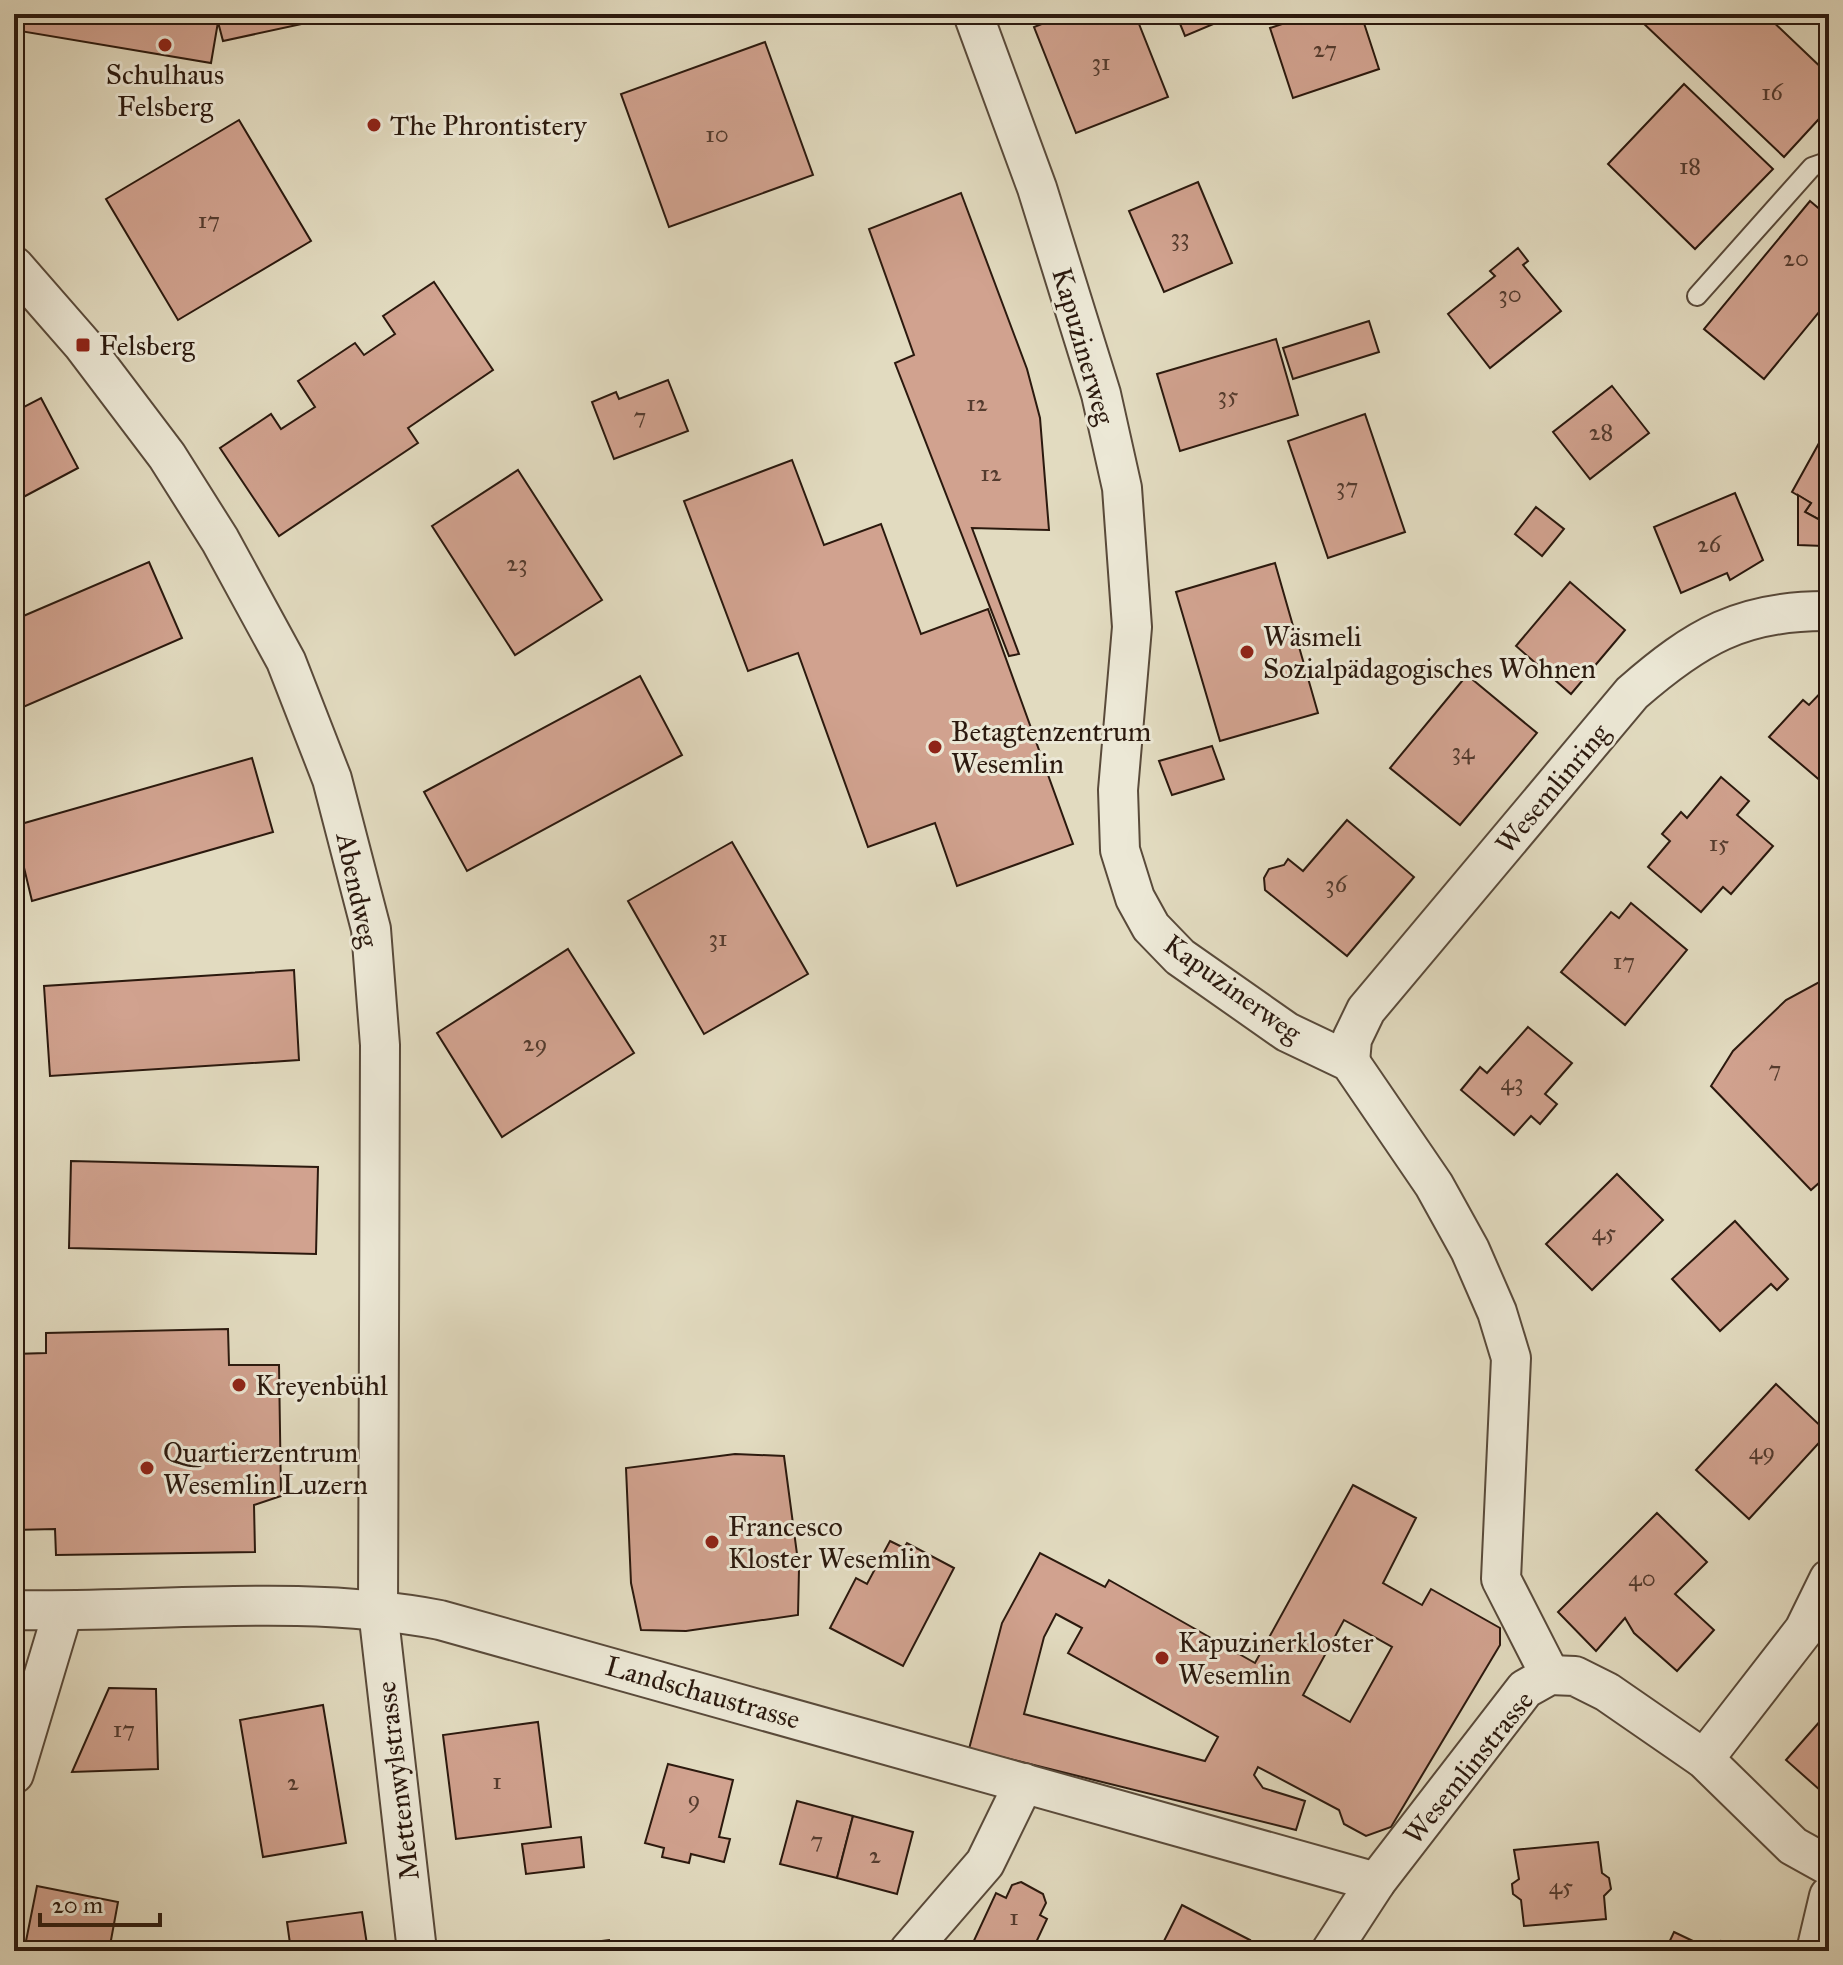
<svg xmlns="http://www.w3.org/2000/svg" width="1843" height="1965" font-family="'IM FELL Great Primer',serif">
  <rect width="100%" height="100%" fill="#e2dbc0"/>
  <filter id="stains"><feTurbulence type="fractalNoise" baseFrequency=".0025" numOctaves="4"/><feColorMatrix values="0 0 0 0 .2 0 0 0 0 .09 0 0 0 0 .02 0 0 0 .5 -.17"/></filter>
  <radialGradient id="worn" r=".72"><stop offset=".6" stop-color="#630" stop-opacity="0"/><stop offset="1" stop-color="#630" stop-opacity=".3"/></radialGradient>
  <!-- building -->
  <g fill="#d1a28f" stroke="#2b190e" stroke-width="2" fill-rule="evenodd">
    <path d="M14 14H348L223 41 218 22 211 63 14 30Z"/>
    <path d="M1067 14H1135L1168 97 1076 133 1034 27Z"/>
    <path d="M1176 14H1237L1185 36Z"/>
    <path d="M1312 14H1361L1379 69 1293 98 1270 28Z"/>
    <path d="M1649 14H1765L1829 75V108L1784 157 1641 21Z"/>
    <path d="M765 42 813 175 669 227 621 94Z"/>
    <path d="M1684 84 1773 169 1695 249 1608 164Z"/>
    <path d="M239 120 311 241 178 320 106 199Z"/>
    <path d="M1198 182 1232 263 1164 292 1129 211Z"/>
    <path d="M961 193 1027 369 1040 418 1049 530 972 528 1019 654 1009 656 895 363 914 355 869 229Z"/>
    <path d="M1810 201 1829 217V300L1764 379 1704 329Z"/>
    <path d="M1518 248 1528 261 1523 265 1561 311 1490 368 1448 314 1495 276 1490 271Z"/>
    <path d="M434 282 493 370 408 428 418 443 279 536 220 448 271 414 281 429 315 407 298 381 355 343 364 355 395 334 383 316Z"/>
    <path d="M1369 321 1379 352 1293 379 1283 348Z"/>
    <path d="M1276 339 1298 415 1180 451 1157 374Z"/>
    <path d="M668 380 688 431 614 459 592 402 616 392 619 399Z"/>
    <path d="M1612 386 1649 433 1590 479 1553 432Z"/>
    <path d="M41 398 78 468 14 502V412Z"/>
    <path d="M1365 414 1405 532 1328 558 1288 441Z"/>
    <path d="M1829 425V525L1805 512 1811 503 1792 492Z"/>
    <path d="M792 460 824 545 881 524 921 634 988 609 1073 844 957 886 935 823 868 847 798 653 748 671 684 501Z"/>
    <path d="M518 470 602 600 515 655 432 526Z"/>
    <path d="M1735 493 1763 560 1730 580 1727 573 1681 593 1654 527Z"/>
    <path d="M1798 495 1811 503 1805 512 1822 521 1823 546 1798 545Z"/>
    <path d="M1536 507 1564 529 1542 556 1515 534Z"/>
    <path d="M149 562 182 638 14 711V620Z"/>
    <path d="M1275 563 1318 713 1220 741 1176 592Z"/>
    <path d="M1570 582 1625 630 1571 694 1516 646Z"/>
    <path d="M1467 675 1537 733 1460 825 1390 768Z"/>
    <path d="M640 676 682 755 467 871 424 792Z"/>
    <path d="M1829 684V788L1769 737 1803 700 1809 705Z"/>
    <path d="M1212 746 1224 779 1172 795 1159 761Z"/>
    <path d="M252 758 273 832 32 901 14 826Z"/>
    <path d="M1721 777 1749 801 1737 815 1773 846 1731 894 1723 887 1701 912 1648 867 1670 841 1662 834 1681 812 1687 818Z"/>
    <path d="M1347 820 1414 877 1347 956 1265 890 1264 878 1269 869 1284 865 1288 859 1303 871Z"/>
    <path d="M732 842 808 974 704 1034 628 901Z"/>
    <path d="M1631 903 1687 950 1625 1025 1561 972 1611 912 1619 918Z"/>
    <path d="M568 949 634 1053 502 1137 437 1033Z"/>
    <path d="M294 970 299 1060 50 1076 44 986Z"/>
    <path d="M1823 980 1829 987V1174L1811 1190 1711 1086 1733 1051 1786 1000Z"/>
    <path d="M1528 1027 1572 1063 1545 1094 1557 1104 1540 1124 1531 1116 1514 1135 1461 1090 1480 1067 1487 1073Z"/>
    <path d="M71 1161 318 1167 316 1254 69 1248Z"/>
    <path d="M1617 1174 1663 1220 1592 1290 1546 1244Z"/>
    <path d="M1735 1221 1788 1279 1777 1290 1771 1284 1720 1331 1672 1279Z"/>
    <path d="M228 1329 229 1365H279L281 1496 254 1505 255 1552 56 1555 55 1529 14 1530V1354L46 1353V1333Z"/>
    <path d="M1776 1384 1828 1433 1749 1519 1696 1470Z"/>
    <path d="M735 1454 784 1456 799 1569 798 1615 686 1631 641 1630 631 1583 626 1468Z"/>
    <path d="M1353 1485 1416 1518 1383 1583 1422 1605 1431 1589 1500 1628V1645L1391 1827 1366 1836 1344 1824 1339 1810 1258 1767 1254 1775 1263 1788 1305 1801 1296 1830 969 1749 1002 1623 1040 1553 1105 1587 1109 1580 1255 1663ZM1056 1614 1082 1628 1068 1653 1218 1737 1205 1761 1024 1714 1044 1637ZM1344 1620 1392 1647 1350 1722 1303 1695Z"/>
    <path d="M1657 1513 1707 1562 1675 1594 1714 1630 1677 1671 1634 1633 1625 1618 1596 1651 1558 1612Z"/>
    <path d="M890 1541 904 1548 907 1543 954 1568 903 1666 830 1628 856 1578 867 1584Z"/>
    <path d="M109 1688 156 1689 158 1769 72 1772Z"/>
    <path d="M323 1705 346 1843 263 1857 240 1720Z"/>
    <path d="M1829 1711V1798L1786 1760Z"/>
    <path d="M538 1722 551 1827 456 1839 443 1735Z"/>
    <path d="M668 1764 733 1780 719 1837 730 1839 724 1862 691 1854 689 1863 662 1857 664 1848 645 1843Z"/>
    <path d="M797 1801 853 1816 837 1878 780 1864Z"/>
    <path d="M853 1816 913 1832 897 1894 837 1878Z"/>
    <path d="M581 1837 584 1867 526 1874 522 1844Z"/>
    <path d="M1598 1842 1602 1873 1609 1878 1611 1889 1604 1896 1606 1919 1524 1926 1521 1900 1513 1894 1512 1884 1519 1879 1514 1850Z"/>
    <path d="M1021 1882 1043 1894 1046 1903 1040 1915 1047 1919 1032 1951H979L971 1947 996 1893 1006 1898 1012 1885Z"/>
    <path d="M37 1886 118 1902 109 1951H24Z"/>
    <path d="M1182 1905 1250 1940 1244 1951H1159Z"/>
    <path d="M362 1912 368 1951H291L287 1922Z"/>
    <path d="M1674 1932 1714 1951H1665Z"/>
    <path d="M609 1940 610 1951H517Z"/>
    <path d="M1721 1941 1742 1951H1716Z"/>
    <path d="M1078 1942 1096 1951H1073Z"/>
  </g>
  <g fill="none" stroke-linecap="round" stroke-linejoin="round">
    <!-- service casing -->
    <g stroke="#594a3a" stroke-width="22">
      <path id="service" d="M1697 296 1812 167 1829 161"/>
    </g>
    <!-- minor casing -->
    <g stroke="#594a3a" stroke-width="42">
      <g id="minor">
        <path d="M973 14 1037 188 1101 394 1122 488 1132 627 1118 790 1120 850 1135 898 1151 927 1180 957 1287 1032 1350 1062 1434 1185 1470 1250 1497 1312 1511 1358 1501 1579 1550 1675"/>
        <path d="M14 266 83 345 167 456 220 540 286 661 332 779 371 929 380 1045 378 1610 417 1951"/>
        <path d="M1350 1062 1352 1039 1366 1010 1632 693C1696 637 1742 610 1829 611"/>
        <path d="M14 1610C155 1613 300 1593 440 1620L1376 1882"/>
        <path d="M1704 1759 1804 1630 1829 1579"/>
        <path d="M14 1774 63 1611"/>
        <path d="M909 1951 985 1863 1024 1783"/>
        <path d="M1331 1951 1376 1882 1525 1689 1550 1675 1575 1676 1607 1692 1704 1759 1793 1846 1829 1866"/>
        <path d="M1816 1951 1829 1896"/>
      </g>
    </g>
    <!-- service -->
    <use href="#service" stroke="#ece8d6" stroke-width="18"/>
    <!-- minor -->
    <use href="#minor" stroke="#ece8d6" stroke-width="38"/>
  </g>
  <!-- markers -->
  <g fill="#8f2418" stroke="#ece8d6" stroke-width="3">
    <circle cx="165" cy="45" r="8"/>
    <circle cx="374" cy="125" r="8"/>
    <rect x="75" y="337" width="16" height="16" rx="4"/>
    <circle cx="1247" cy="652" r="8"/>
    <circle cx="935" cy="747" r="8"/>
    <circle cx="239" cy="1385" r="8"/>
    <circle cx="147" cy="1468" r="8"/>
    <circle cx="712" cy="1542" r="8"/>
    <circle cx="1162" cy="1658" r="8"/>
  </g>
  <g text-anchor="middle" stroke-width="6" stroke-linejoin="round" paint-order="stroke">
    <!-- number labels -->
    <g font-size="24" fill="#543b2e">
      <text x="1325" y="57">27</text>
      <text x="1101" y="70">31</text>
      <text x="1772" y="100">16</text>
      <text x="717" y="142">10</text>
      <text x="1690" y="174">18</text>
      <text x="209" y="228">17</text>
      <text x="1180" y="245">33</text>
      <text x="1796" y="266">20</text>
      <text x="1510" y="302">30</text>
      <text x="1228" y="403">35</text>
      <text x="977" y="411">12</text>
      <text x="640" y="424">7</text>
      <text x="1601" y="440">28</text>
      <text x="991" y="481">12</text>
      <text x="1347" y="494">37</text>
      <text x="1709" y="552">26</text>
      <text x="517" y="571">23</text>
      <text x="1463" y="759">34</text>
      <text x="1719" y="851">15</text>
      <text x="1336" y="892">36</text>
      <text x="718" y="946">31</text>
      <text x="1624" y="969">17</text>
      <text x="535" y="1051">29</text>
      <text x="1775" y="1077">7</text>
      <text x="1512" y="1090">43</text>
      <text x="1604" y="1240">45</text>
      <text x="1762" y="1459">49</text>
      <text x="1642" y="1586">40</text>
      <text x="124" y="1737">17</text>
      <text x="497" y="1789">1</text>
      <text x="293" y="1790">2</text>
      <text x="694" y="1807">9</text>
      <text x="817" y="1848">7</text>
      <text x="875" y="1863">2</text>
      <text x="1561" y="1894">45</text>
      <text x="1014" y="1925">1</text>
    </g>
    <!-- poi labels -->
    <g font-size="28" fill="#2b190e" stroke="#ece8d6" text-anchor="start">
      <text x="165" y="84" text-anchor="middle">Schulhaus<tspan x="165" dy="32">Felsberg</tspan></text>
      <text x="390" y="135">The Phrontistery</text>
      <text x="99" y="355">Felsberg</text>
      <text x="1263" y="646">Wäsmeli<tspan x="1263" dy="32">Sozialpädagogisches Wohnen</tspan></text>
      <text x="951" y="741">Betagtenzentrum<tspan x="951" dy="32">Wesemlin</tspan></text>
      <text x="255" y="1395">Kreyenbühl</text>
      <text x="163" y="1462">Quartierzentrum<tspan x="163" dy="32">Wesemlin Luzern</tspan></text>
      <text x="728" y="1536">Francesco<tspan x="728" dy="32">Kloster Wesemlin</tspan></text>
      <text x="1178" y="1652">Kapuzinerkloster<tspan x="1178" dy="32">Wesemlin</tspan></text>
    </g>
    <!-- street labels -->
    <g font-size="28" fill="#2b190e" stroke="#ece8d6">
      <text transform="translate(1084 346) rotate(74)" y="10">Kapuzinerweg</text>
      <text transform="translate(1552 788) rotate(-50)" y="10">Wesemlinring</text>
      <text transform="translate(358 890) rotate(78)" y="10">Abendweg</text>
      <text transform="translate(1233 988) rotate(36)" y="10">Kapuzinerweg</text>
      <text transform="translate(703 1692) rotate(16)" y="10">Landschaustrasse</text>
      <text transform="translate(1468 1767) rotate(-51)" y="10">Wesemlinstrasse</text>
      <text transform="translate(397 1781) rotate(-97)" y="10">Mettenwylstrasse</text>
    </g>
  </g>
  <!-- margin -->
  <rect width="1843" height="1965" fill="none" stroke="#e2dbc0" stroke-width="48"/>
  <rect x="16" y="16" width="1811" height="1933" fill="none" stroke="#2b190e" stroke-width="4"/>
  <rect x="24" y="24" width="1795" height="1917" fill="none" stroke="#2b190e" stroke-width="2"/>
  <!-- scale -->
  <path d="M40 1913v12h120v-12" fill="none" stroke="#2b190e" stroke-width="4"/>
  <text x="52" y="1913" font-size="24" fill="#2b190e" stroke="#ece8d6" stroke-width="6" paint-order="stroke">20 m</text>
  <rect width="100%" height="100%" filter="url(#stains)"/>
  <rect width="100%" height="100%" fill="url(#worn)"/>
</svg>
